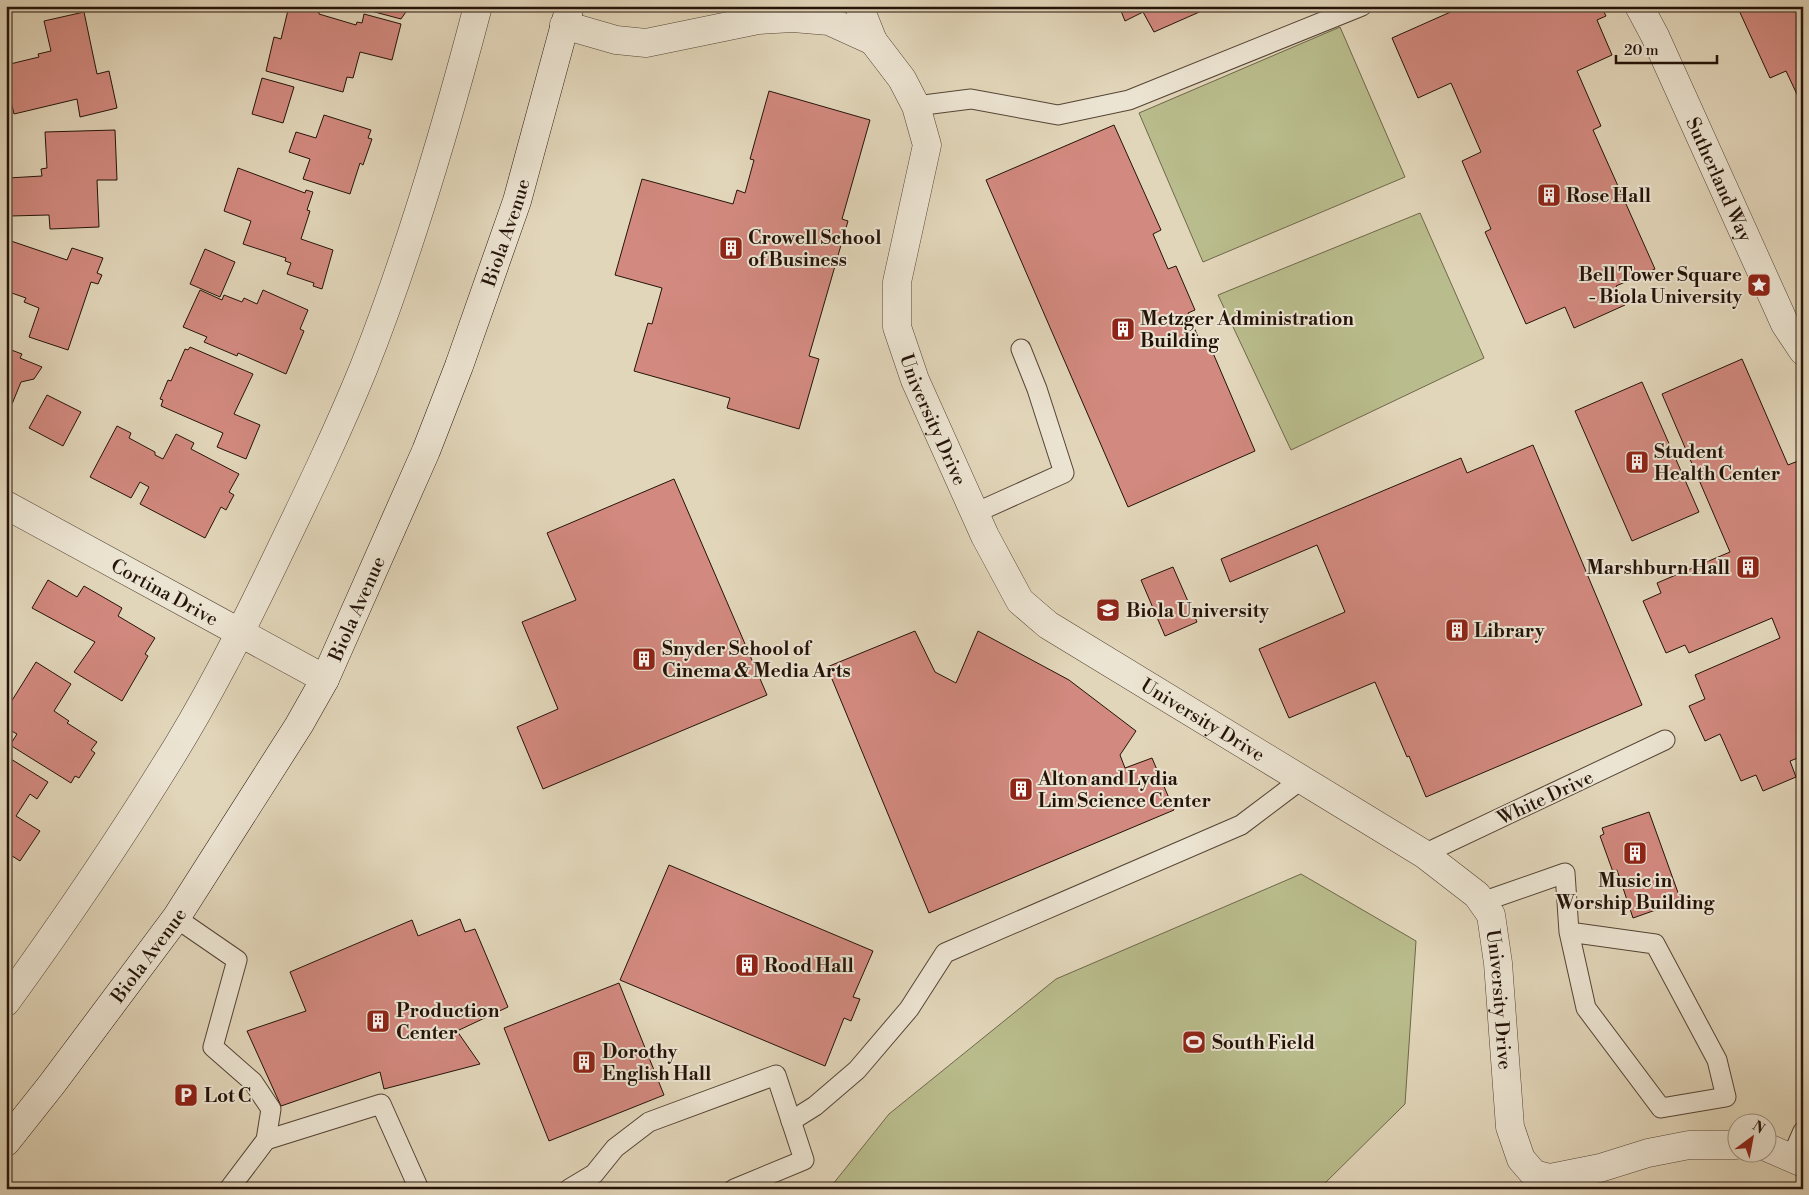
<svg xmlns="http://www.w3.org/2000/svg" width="1809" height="1195" font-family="'Libre Bodoni',serif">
  <rect width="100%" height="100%" fill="#e2d6ba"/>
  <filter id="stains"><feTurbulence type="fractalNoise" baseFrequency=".004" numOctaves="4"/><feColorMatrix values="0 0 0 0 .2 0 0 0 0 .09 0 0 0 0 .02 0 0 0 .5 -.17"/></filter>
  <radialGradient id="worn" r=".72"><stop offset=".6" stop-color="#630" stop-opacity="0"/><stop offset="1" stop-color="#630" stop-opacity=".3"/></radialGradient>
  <!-- green -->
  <g fill="#b9bc8c" stroke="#6e684a">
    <path d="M1340 27 1405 177 1203 262 1139 113Z"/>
    <path d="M1420 213 1484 358 1291 450 1218 295Z"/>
    <path d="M1301 874 1416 941 1405 1104 1319 1189H829L889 1114 1056 979Z"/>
  </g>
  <!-- building -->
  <g fill="#d2897f" stroke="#241309">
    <path d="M289 6 319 12V14L356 25 357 22 362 23 364 14 401 24 392 60 360 52 353 78 347 77 343 92 266 71 274 37 281 39Z"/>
    <path d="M373 6H410L401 19 371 11Z"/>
    <path d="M1119 6H1213L1154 32 1143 12 1125 21Z"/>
    <path d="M1464 6H1601L1606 16 1597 20 1612 55 1577 71 1601 126 1593 130 1655 269 1616 286 1625 305 1574 328 1565 307 1526 324 1485 232 1491 229 1462 161 1481 152 1451 83 1418 98 1392 38Z"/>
    <path d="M1737 6H1803V107L1786 71 1770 78Z"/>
    <path d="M84 12 97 74 109 71 117 108 80 117 77 99 14 114 6 81V65L39 57 38 54 51 51 44 21Z"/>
    <path d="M262 78 294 87 283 123 252 114Z"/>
    <path d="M769 91 870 120 842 219 848 221 809 356 819 359 799 429 727 408 730 398 634 371 648 323 652 324 662 288 615 275 642 179 733 204 737 190 745 193 754 160 750 159Z"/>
    <path d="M324 115 371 130 368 138 372 139 363 165 360 163 350 194 303 179 310 159 289 152 296 132 316 138Z"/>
    <path d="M1114 125 1161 230 1153 234 1168 269 1176 266 1195 310 1188 313 1203 349 1210 346 1255 451 1128 507 986 180Z"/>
    <path d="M115 130 117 180H97L99 227 50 229 49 215 10 216 8 178 42 176 41 169 47 168 45 132Z"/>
    <path d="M238 168 305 193 306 190 313 192 307 210 310 211 301 239 333 250 322 289 313 286 314 283 287 274 291 263 285 261 286 258 243 244 251 221 224 211Z"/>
    <path d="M8 240 67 260 72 248 103 258 97 273 102 275 98 284 91 282 68 350 29 337 39 308 24 302 26 298 6 291V246Z"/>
    <path d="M205 249 235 262 220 297 190 284Z"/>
    <path d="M200 290 222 300 224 295 242 302 244 298 257 304 263 290 308 310 300 329 304 331 286 374 238 353 237 356 204 342 207 337 183 327Z"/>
    <path d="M190 347 253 374 234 414 260 425 246 459 217 447 223 433 161 406 163 400 160 399 168 380 171 381 185 349 188 350Z"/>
    <path d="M6 348 22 354 20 358 42 367 34 379 21 382 12 404 6 402Z"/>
    <path d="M1742 359 1788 465 1803 459V756L1790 761 1796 777 1763 791 1756 775 1741 781 1720 734 1705 741 1689 706 1705 699 1695 675 1780 638 1772 618 1689 653 1685 645 1666 653 1643 601 1661 593 1657 583 1730 552 1662 394Z"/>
    <path d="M1642 382 1699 512 1632 541 1575 411Z"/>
    <path d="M47 395 81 412 63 446 29 428Z"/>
    <path d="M117 426 131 433 129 438 155 452V455L163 459 176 434 194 443 191 449 239 474 229 492 234 495 226 510 221 507 205 538 140 504 149 487 140 482 131 498 90 477Z"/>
    <path d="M1533 445 1642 705 1426 797 1409 756 1407 757 1375 682 1289 718 1259 649 1345 612 1317 545 1230 582 1221 559 1461 458 1467 473Z"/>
    <path d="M674 479 767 695 543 789 517 727 558 709 522 622 576 600 547 533Z"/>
    <path d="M1173 567 1197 622 1165 636 1141 580Z"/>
    <path d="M48 580 77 597 84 586 122 608 118 616 155 638 145 654 148 656 122 701 74 672 95 642 32 608Z"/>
    <path d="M915 631 935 672 956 683 978 631 1069 680 1136 731 1120 755 1125 768 1152 758 1174 810 929 913 827 667Z"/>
    <path d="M36 662 71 684 54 711 69 721 67 723 97 742 91 750 95 753 79 778 75 776 71 783 10 745 17 734 6 728V710Z"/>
    <path d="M6 756 48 782 37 799 30 794 16 816 40 831 20 861 6 852Z"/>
    <path d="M1649 812 1681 901 1633 918 1617 870 1613 872 1600 836 1604 834 1602 828Z"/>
    <path d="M669 865 873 951 853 997 860 999 851 1021 844 1018 825 1066 620 980Z"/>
    <path d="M460 919 465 932 475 929 508 1007 457 1031 480 1064 384 1089 380 1072 281 1106 247 1031 306 1011 290 972 412 920 418 936Z"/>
    <path d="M619 983 664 1095 549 1141 504 1028Z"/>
  </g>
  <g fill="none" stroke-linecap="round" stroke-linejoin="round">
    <!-- lane casing -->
    <g stroke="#544435" stroke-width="21">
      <g id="lane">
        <path d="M916 106 971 99 1058 115 1129 100 1362 6"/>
        <path d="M975 513 1064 473 1037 389 1021 349"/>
        <path d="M1424 854 1665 740"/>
        <path d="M1482 902 1565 873 1569 932 1586 1008 1661 1108 1726 1097 1717 1060 1655 944 1569 932"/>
        <path d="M176 918 237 960 213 1047 253 1082 271 1109 266 1140 229 1189"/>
        <path d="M791 1121 815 1106 857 1070 909 1009 945 953 1241 825 1302 779"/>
        <path d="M266 1140 381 1104 419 1189"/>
        <path d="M1792 1156 1803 1131"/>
        <path d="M569 1189 594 1174 615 1148 649 1122 776 1075 804 1160 734 1189"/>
      </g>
    </g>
    <!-- street casing -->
    <g stroke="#544435" stroke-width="29">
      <g id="street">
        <path id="s1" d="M859 6 873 41 902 79 916 106 927 145 897 282V327L915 380 985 536 1020 601 1048 625 1424 854 1477 895 1491 915 1498 963 1510 1127 1521 1159 1534 1174 1550 1178 1600 1168 1648 1153 1689 1145H1736"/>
        <path id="s2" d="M1639 6 1655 36 1785 324 1803 351"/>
        <path d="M564 25 616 40 646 43 758 20 793 18 829 21 873 41"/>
        <path id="s3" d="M6 505 325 679"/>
        <path d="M6 1002C61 926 113 850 162 771 206 702 243 628 278 555 308 493 338 431 364 367 410 251 446 128 478 6"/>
        <path d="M1766 1147 1803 1163"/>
      </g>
    </g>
    <!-- secondary casing -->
    <g stroke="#241309" stroke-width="29">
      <g id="secondary">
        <path id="s4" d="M6 1142 52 1084 176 918 299 725 325 679 426 451 459 366 517 201 570 6"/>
      </g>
    </g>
    <!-- lane -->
    <use href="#lane" stroke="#ece4d2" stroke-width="19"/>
    <!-- street -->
    <use href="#street" stroke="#ece4d2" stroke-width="28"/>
    <!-- secondary -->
    <use href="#secondary" stroke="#ece4d2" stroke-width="28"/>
  </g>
  <!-- icons -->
  <defs>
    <g id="building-square" transform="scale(1.25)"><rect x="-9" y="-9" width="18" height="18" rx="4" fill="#8f2418" stroke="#ece4d2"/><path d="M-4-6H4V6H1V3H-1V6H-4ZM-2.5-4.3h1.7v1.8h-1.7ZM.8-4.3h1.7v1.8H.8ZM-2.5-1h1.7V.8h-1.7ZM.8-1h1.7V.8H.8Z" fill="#fff"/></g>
    <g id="sight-square" transform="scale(1.25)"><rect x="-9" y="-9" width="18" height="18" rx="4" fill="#8f2418" stroke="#ece4d2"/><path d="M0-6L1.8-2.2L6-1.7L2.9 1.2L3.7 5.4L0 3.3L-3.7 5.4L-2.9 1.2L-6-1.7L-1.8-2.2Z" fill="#fff"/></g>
    <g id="university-square" transform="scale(1.25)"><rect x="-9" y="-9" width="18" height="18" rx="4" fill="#8f2418" stroke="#ece4d2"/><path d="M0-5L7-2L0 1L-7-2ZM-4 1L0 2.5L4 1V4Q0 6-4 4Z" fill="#fff"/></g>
    <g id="stadium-square" transform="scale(1.25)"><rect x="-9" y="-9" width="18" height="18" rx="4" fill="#8f2418" stroke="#ece4d2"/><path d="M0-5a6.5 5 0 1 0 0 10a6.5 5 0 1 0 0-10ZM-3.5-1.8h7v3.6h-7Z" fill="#fff"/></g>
    <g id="parking-square" transform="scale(1.25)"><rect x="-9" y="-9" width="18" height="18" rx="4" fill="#8f2418" stroke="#ece4d2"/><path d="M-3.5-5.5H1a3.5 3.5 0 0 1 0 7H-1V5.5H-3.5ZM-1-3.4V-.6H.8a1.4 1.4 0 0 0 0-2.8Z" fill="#fff"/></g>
  </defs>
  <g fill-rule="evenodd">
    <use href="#building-square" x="1549" y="195"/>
    <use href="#building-square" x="731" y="248"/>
    <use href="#sight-square" x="1759" y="285"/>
    <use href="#building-square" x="1123" y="329"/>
    <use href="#building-square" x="1637" y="462"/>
    <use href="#building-square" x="1748" y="567"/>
    <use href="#university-square" x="1108" y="610"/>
    <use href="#building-square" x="1457" y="630"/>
    <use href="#building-square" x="644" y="659"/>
    <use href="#building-square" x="1021" y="789"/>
    <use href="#building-square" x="1635" y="853"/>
    <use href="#building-square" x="747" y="965"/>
    <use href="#building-square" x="378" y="1021"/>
    <use href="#stadium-square" x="1194" y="1042"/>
    <use href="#building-square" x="584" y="1062"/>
    <use href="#parking-square" x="186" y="1095"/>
  </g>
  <g text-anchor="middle" stroke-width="4" stroke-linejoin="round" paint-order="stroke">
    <!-- street labels -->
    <g font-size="19" fill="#241309" stroke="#ece4d2">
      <text dy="7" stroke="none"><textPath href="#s2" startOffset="191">Sutherland Way</textPath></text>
      <text dy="7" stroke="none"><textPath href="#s4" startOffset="1045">Biola Avenue</textPath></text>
      <text dy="7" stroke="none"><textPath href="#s1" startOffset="441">University Drive</textPath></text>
      <text dy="7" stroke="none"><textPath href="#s3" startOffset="181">Cortina Drive</textPath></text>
      <text dy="7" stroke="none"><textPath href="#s4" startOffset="640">Biola Avenue</textPath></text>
      <text dy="7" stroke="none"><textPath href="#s1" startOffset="861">University Drive</textPath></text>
      <text transform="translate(1545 797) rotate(-25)" y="7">White Drive</text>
      <text dy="7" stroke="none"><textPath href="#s4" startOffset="235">Biola Avenue</textPath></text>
      <text dy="7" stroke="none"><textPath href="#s1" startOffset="1296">University Drive</textPath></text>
    </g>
    <!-- poi labels -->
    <g font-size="19" font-weight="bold" fill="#241309" stroke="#ece4d2" text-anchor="start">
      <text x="1566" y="202">Rose Hall</text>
      <text x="748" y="244">Crowell School<tspan x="748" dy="22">of Business</tspan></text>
      <text x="1742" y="281" text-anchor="end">Bell Tower Square<tspan x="1742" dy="22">- Biola University</tspan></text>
      <text x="1140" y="325">Metzger Administration<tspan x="1140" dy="22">Building</tspan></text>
      <text x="1654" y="458">Student<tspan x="1654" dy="22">Health Center</tspan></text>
      <text x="1730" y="574" text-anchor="end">Marshburn Hall</text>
      <text x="1126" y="617">Biola University</text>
      <text x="1474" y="637">Library</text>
      <text x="662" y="655">Snyder School of<tspan x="662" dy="22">Cinema &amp; Media Arts</tspan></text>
      <text x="1038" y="785">Alton and Lydia<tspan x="1038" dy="22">Lim Science Center</tspan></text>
      <text x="1635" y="887" text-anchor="middle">Music in<tspan x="1635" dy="22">Worship Building</tspan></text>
      <text x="764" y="972">Rood Hall</text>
      <text x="396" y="1017">Production<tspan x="396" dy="22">Center</tspan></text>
      <text x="1212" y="1049">South Field</text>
      <text x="602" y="1058">Dorothy<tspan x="602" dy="22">English Hall</tspan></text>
      <text x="204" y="1102">Lot C</text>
    </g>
  </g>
  <!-- margin -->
  <rect width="1809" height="1195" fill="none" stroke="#e2d6ba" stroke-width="25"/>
  <rect x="8" y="8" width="1794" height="1180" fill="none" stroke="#241309" stroke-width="2.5"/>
  <rect x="12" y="12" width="1784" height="1170" fill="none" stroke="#241309"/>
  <!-- north arrow -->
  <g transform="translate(1752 1138) rotate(32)"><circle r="24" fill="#ece4d2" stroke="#9c9082"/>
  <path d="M0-4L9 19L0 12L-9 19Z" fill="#8f2418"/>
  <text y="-8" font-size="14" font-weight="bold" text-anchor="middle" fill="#241309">N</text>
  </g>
  <!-- scale -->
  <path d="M1616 55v8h101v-8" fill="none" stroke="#241309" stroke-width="2.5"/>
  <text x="1624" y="55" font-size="15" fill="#241309" stroke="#ece4d2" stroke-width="4" paint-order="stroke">20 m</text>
  <rect width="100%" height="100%" filter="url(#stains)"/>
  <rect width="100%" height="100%" fill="url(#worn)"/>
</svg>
